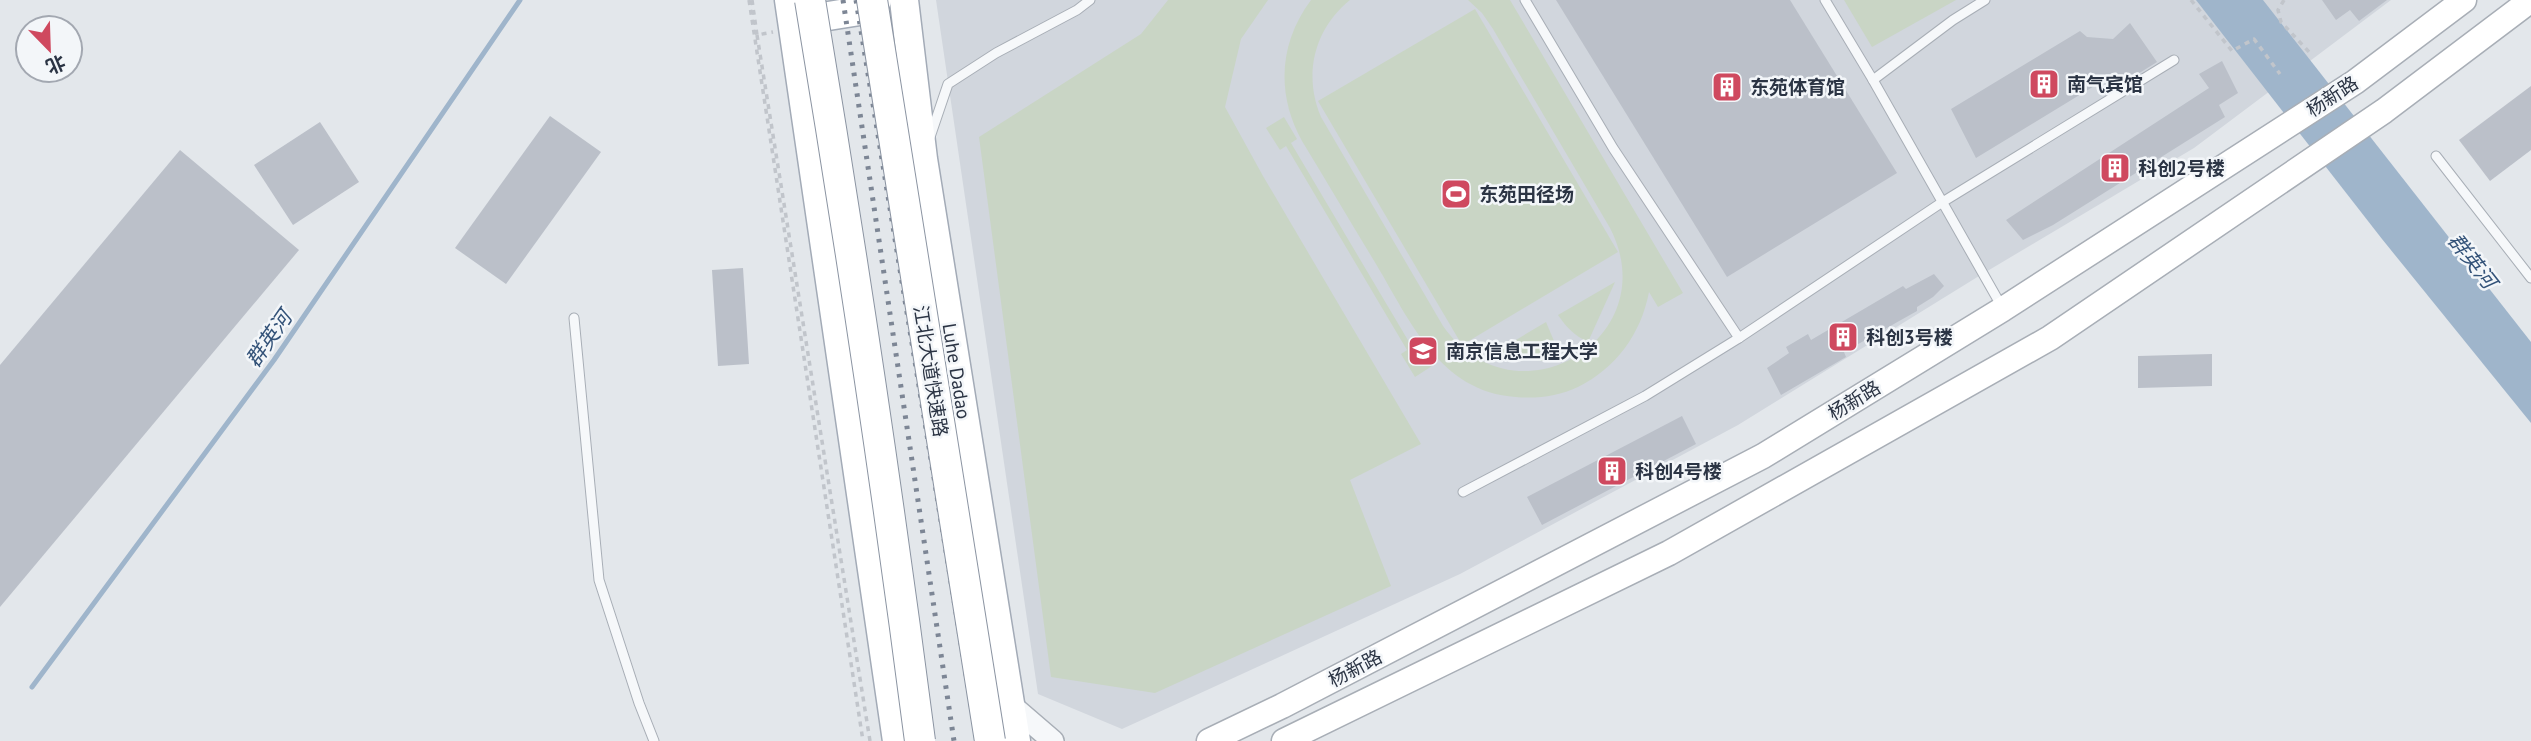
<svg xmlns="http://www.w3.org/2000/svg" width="2531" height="741" font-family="'PT Sans','Noto Sans SC',sans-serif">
  <rect width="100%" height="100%" fill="#e3e7eb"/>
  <!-- built -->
  <path fill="#d1d6dd" d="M936 0H2391L2194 148 1979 276 1738 425 1460 574 1122 729 1038 694Z"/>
  <!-- green -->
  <g fill="#c9d5c5">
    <path d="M1168 0H1268L1241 39 1225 107 1263 176 1421 444 1350 480 1391 586 1155 693 1051 677 979 137 1141 34Z"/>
    <path d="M1311 0H1350C1314 29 1303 75 1321 117L1443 326C1516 429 1667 338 1610 228L1493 29 1482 13 1468 0H1510L1683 293 1658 307 1649 292C1641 334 1616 368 1578 387 1559 396 1537 399 1516 397 1440 392 1410 321 1376 264 1351 223 1327 182 1302 141 1276 94 1279 43 1311 0Z"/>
    <path d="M1844 0H1956L1872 47Z"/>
    <path d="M1475 9 1618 252 1462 345 1318 101Z"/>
    <path d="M1284 117 1297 139 1291 143 1412 347 1419 343 1432 366 1415 377 1401 354 1407 350 1286 146 1280 150 1266 128Z"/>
    <path d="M1615 282 1588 342C1575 336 1566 327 1558 315Z"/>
    <path d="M1546 322 1554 341 1555 362 1489 356Z"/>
  </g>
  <!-- water -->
  <path fill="#9fb5cb" d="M2196 0H2263L2531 342V423L2382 239Z"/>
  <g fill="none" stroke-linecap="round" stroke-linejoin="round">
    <!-- stream -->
    <path stroke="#9fb5cb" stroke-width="5" d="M32 687 274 360 520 0"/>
  </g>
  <!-- building -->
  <g fill="#bbc0c9">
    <path d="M1556 0H1790L1897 173 1727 277Z"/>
    <path d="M2322 0H2387L2359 21 2350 10 2336 20Z"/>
    <path d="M2130 23 2157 62 2117 87 2109 77 1976 158 1951 109 2080 31 2087 37 2113 39Z"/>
    <path d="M2222 61 2238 93 2219 105 2225 117 2053 225 2023 240 2006 220 2209 88 2199 74Z"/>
    <path d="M2531 86V150L2490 181 2459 140Z"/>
    <path d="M550 116 601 152 506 284 455 248Z"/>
    <path d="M320 122 359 182 293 225 254 165Z"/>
    <path d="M180 150 299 250 0 607V365Z"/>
    <path d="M743 268 749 364 718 366 712 270Z"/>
    <path d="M1934 274 1944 286 1933 297 1917 307V311L1844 352 1846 357 1781 395 1767 368 1789 353 1786 347 1808 334 1811 340 1903 286 1906 289Z"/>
    <path d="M2212 354V386L2138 388V356Z"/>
    <path d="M1682 416 1696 444 1542 525 1527 497Z"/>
  </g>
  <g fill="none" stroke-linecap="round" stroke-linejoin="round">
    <!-- service casing -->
    <g stroke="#a8aeb6" stroke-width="11">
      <g id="service">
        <path d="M1525 0 1613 148 1739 338"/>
        <path d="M1825 0 1873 80 2002 307"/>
        <path d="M1873 80 1953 20 1985 0"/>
        <path d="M930 137 948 84 996 53 1077 10 1090 0"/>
        <path d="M2436 156 2531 278"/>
        <path d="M574 318 599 580 639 703 654 741"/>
        <path d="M1463 492 1645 396 1739 338 1941 203 2174 60"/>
      </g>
    </g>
    <!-- tertiary casing -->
    <g stroke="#a8aeb6" stroke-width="24">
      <path id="tertiary" d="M1010 704 1053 741"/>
    </g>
    <!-- secondary casing -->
    <g stroke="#a8aeb6" stroke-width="27">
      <g id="secondary">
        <path d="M1209 741 1282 706 1763 456 2003 309 2355 82 2464 0"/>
        <path d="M1284 741 1669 553 2050 338 2384 111 2531 0"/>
      </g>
    </g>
    <!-- primary casing -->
    <g stroke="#a3abb7" stroke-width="31">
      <g id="primary">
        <path d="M789 0 897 741"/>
        <path d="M904 0 923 159 1016 741"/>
        <path d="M796 1 822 17 866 10 877 0"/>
      </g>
    </g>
    <!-- path -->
    <g stroke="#c1c5cb" stroke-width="3.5" stroke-dasharray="5 5" stroke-linecap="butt">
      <path d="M749 0 863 741"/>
      <path d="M752 0 757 35 773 32"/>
      <path d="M2191 0 2232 51 2254 39 2280 74"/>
      <path d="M2284 0 2278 10 2281 22 2310 53"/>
      <path d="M757 35 870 741"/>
    </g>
    <!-- service -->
    <use href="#service" stroke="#f6f8fa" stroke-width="9"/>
    <!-- tertiary -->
    <use href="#tertiary" stroke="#f6f8fa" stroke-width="21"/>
    <!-- secondary -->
    <use href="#secondary" stroke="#fff" stroke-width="24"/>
    <!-- primary -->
    <use href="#primary" stroke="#fff" stroke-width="28"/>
    <!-- rail -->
    <g stroke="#7d8695" stroke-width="5" stroke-dasharray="3.5 7" stroke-linecap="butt">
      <path d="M843 0 954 741"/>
      <path d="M856 0 977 741"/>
    </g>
    <!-- trunk-bridge casing -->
    <g stroke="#8b94a2" stroke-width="32" stroke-linecap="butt">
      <g id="trunk-bridge">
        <path d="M810 0C851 246 888 493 920 741"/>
        <path d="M872 0 990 741"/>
      </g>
    </g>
    <!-- trunk-bridge -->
    <use href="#trunk-bridge" stroke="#fff" stroke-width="30"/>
  </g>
  <!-- icons -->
  <defs>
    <g id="building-square" transform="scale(1.575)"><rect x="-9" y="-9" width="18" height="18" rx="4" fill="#cf495f" stroke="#f3f6f9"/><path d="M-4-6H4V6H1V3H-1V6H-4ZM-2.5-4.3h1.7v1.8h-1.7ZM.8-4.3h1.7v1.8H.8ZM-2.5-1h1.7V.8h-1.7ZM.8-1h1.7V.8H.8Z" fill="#fff"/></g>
    <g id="stadium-square" transform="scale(1.575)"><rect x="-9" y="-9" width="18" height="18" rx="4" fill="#cf495f" stroke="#f3f6f9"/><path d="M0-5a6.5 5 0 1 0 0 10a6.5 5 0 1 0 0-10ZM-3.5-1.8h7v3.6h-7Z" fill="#fff"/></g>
    <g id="university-square" transform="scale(1.575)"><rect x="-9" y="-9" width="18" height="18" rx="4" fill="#cf495f" stroke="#f3f6f9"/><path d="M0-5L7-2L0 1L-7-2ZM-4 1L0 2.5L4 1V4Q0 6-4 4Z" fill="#fff"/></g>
  </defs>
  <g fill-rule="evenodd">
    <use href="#building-square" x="2044" y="84"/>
    <use href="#building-square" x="1727" y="87"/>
    <use href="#building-square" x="2115" y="168"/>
    <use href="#stadium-square" x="1456" y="194"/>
    <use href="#building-square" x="1843" y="337"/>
    <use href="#university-square" x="1423" y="351"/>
    <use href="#building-square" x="1612" y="471"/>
  </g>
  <g text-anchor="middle" stroke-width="5" stroke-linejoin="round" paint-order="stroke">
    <!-- poi labels -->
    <g font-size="19" font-weight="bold" fill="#2b3444" stroke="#f3f6f9" text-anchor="start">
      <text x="2067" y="91">南气宾馆</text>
      <text x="1750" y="94">东苑体育馆</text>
      <text x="2138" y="175">科创2号楼</text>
      <text x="1479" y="201">东苑田径场</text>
      <text x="1866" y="344">科创3号楼</text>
      <text x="1446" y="358">南京信息工程大学</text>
      <text x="1635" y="478">科创4号楼</text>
    </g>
    <!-- street labels -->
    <g font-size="19" fill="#2b3444" stroke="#f3f6f9">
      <text transform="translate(2332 96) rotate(-33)" y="7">杨新路</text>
      <text transform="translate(931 371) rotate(81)" y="7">江北大道快速路</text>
      <text transform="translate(957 371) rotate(81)" y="7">Luhe Dadao</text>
      <text transform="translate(1854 400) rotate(-31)" y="7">杨新路</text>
      <text transform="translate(1355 668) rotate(-28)" y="7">杨新路</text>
    </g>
    <!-- water labels -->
    <g font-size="21" font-style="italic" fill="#345379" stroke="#f3f6f9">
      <text transform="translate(2472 261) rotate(52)" y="7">群英河</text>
      <text transform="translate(269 339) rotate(-55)" y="7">群英河</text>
    </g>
  </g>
  <!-- north arrow -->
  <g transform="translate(49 49) rotate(157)"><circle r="33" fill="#f3f6f9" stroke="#a3a8b1" stroke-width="2"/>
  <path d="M0-5L12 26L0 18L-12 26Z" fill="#cf495f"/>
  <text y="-10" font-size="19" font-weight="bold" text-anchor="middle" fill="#2b3444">北</text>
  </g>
</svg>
